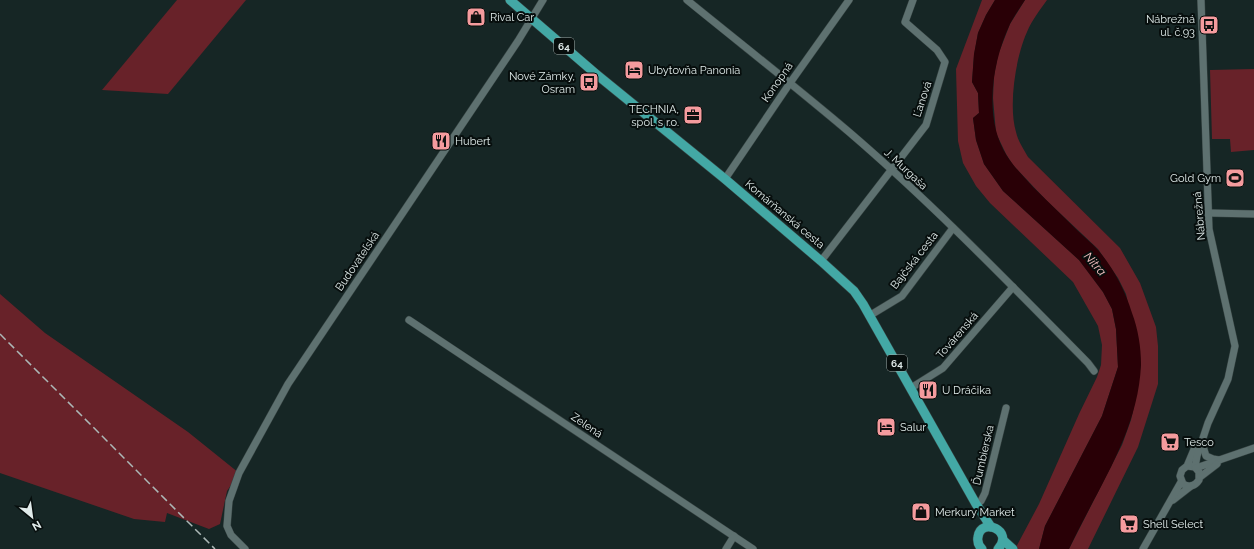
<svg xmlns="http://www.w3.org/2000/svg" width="1254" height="549" font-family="Raleway,sans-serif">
  <rect width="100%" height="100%" fill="#162625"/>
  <!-- green -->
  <g fill="#682229">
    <path d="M177 0H246L168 94 102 90Z"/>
    <path d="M982 0H995L986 15 978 33 974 55 972 82 978 93 979 113 973 118 976 140 984 164 1003 191 1079 260 1103 292 1112 309 1116 329 1118 367 1102 416 1045 526 1039 549H1015L1039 504 1079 414 1097 377 1101 365 1102 345 1098 326 1073 282 990 203 976 186 963 163 958 141 956 69Z"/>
    <path d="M1025 0H1047C1040 10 1032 20 1027 32 1016 56 1008 105 1016 132 1018 141 1023 148 1028 157L1120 248 1140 283 1156 327 1158 346V384L1138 447 1088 549H1069L1122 445 1131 420 1135 402 1141 364 1126 294 1118 278 1098 249 1046 200 1013 165 1006 154 996 133 993 98 994 76 998 55 1010 24Z"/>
    <path d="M1254 69V150L1231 152 1230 139H1212L1210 70Z"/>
    <path d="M0 294 45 333 188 432 239 473 227 491 220 524 209 529 167 513 165 522 134 519 0 473Z"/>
  </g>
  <!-- water -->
  <path fill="#290006" d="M995 0H1025C1020 8 1014 16 1010 24 992 62 983 119 1007 156 1014 167 1024 177 1033 187 1048 202 1063 216 1078 231 1084 237 1092 243 1098 250 1114 269 1125 290 1132 313 1138 329 1141 347 1141 365 1138 433 1097 489 1069 549H1039L1045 526 1102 416 1118 367 1116 329 1112 309 1103 292 1079 260 1003 191 984 164 976 140 973 118 979 113 978 93 972 82 974 54 978 33 986 15Z"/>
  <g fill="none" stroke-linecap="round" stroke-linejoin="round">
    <!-- minor casing -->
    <g stroke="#374443" stroke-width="8">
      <g id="minor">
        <path d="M687 0C741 44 796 87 849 132 933 204 1010 284 1088 363L1094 371"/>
        <path d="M725 179 790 83 849 0"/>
        <path d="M1209 213 1254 214"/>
        <path d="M821 261 926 125 945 62 937 50 905 22 913 0"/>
        <path d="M869 316 902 296 953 228"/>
        <path d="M409 320 753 549"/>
        <path d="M911 388 943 368 1013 287"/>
        <path d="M1202 443 1206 456 1213 459 1219 460"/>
        <path d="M1187 466 1195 467 1199 472V480C1195 486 1189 488 1183 484L1180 476 1182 470 1187 466 1195 447"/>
        <path d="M1195 467 1197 456 1208 423 1228 379 1235 346 1209 229 1201 0"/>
        <path d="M1196 468 1254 448"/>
        <path d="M1200 477 1217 464"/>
        <path d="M1173 500 1191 486"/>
        <path d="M976 504 981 501 985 493 1006 408"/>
        <path d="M245 549 231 535 227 526 229 501 239 473 288 384 518 41 543 0"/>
        <path d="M726 549 734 536"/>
        <path d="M1143 549 1181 482"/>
      </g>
    </g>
    <!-- major casing -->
    <g stroke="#374443" stroke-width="10">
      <g id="major">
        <path d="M510 0 596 74 725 179 821 261 854 291 863 304 976 504 991 527"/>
        <path d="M1003 540 1013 549"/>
        <path d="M982 549C979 546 977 542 978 537 981 516 1015 531 998 549"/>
      </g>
    </g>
    <!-- minor -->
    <use href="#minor" stroke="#5e7170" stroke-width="7"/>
    <!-- major -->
    <use href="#major" stroke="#43a8a5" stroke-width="9"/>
    <!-- rail -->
    <path stroke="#acb8b7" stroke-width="1.5" stroke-dasharray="8 4" stroke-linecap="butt" d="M0 334 215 549"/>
  </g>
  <!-- icons -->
  <defs>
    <g id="shop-square" transform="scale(1)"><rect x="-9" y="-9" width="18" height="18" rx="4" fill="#f59b9e" stroke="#070e0d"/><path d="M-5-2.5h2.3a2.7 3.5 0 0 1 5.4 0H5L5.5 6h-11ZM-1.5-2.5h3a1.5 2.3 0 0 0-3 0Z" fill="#111"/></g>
    <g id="bus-square" transform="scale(1)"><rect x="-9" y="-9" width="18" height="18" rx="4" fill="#f59b9e" stroke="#070e0d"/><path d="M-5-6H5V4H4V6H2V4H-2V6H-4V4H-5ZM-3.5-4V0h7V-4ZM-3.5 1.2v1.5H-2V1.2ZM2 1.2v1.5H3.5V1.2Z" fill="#111"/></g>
    <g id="hotel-square" transform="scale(1)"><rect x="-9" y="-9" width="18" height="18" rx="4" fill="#f59b9e" stroke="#070e0d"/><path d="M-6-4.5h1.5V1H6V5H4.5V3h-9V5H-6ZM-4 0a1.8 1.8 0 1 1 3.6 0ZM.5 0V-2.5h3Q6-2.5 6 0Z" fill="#111"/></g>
    <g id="office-square" transform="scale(1)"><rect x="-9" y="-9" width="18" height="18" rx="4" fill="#f59b9e" stroke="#070e0d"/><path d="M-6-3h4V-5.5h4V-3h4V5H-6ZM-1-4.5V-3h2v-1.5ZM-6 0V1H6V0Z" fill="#111"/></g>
    <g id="restaurant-square" transform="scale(1)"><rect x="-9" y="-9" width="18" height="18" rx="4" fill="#f59b9e" stroke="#070e0d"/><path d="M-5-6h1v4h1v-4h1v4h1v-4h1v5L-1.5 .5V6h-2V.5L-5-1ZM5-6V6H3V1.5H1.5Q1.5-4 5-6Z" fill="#111"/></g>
    <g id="stadium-square" transform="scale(1)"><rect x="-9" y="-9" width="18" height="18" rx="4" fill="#f59b9e" stroke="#070e0d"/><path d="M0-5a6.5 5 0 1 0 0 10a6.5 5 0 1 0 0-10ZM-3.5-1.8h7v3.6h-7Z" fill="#111"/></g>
    <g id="supermarket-square" transform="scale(1)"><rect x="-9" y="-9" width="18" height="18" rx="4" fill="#f59b9e" stroke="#070e0d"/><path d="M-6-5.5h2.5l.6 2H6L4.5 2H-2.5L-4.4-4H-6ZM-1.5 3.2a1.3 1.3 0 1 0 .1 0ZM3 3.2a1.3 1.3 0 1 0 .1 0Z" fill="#111"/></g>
  </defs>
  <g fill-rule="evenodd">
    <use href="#shop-square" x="476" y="17"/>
    <use href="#bus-square" x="1209" y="25"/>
    <use href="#hotel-square" x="634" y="70"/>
    <use href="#bus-square" x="589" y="82"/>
    <use href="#office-square" x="693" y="115"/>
    <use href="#restaurant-square" x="441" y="141"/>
    <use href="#stadium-square" x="1235" y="178"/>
    <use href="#restaurant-square" x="928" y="390"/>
    <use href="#hotel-square" x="886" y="427"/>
    <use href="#supermarket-square" x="1170" y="442"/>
    <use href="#shop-square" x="921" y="512"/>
    <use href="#supermarket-square" x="1129" y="524"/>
  </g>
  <g text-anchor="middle" stroke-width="4" stroke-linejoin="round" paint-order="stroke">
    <!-- shield labels -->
    <g fill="#070e0d" stroke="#9fa9a8" stroke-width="1">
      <rect x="554" y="38" width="20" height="16" rx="3"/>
      <rect x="887" y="355" width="20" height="16" rx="3"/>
    </g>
    <g font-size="10" font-weight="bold" fill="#e0ebea">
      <text x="564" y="50">64</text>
      <text x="897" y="367">64</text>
    </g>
    <!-- poi labels -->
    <g font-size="11" fill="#e0ebea" stroke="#070e0d" text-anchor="start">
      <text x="490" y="21">Rival Car</text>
      <text x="1195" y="23" text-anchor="end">Nábrežná<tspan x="1195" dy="13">ul. č.93</tspan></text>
      <text x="648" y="74">Ubytovňa Panonia</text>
      <text x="575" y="80" text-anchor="end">Nové Zámky,<tspan x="575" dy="13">Osram</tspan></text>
      <text x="679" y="113" text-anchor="end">TECHNIA,<tspan x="679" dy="13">spol. s r.o.</tspan></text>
      <text x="455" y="145">Hubert</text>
      <text x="1221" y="182" text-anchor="end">Gold Gym</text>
      <text x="942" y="394">U Dráčika</text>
      <text x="900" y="431">Salur</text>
      <text x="1184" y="446">Tesco</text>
      <text x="935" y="516">Merkury Market</text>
      <text x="1143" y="528">Shell Select</text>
    </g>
    <!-- street labels -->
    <g font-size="11" fill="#e0ebea" stroke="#070e0d">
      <text transform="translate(777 82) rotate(-55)" y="4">Konopná</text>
      <text transform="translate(922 99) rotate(-72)" y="4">Ľanová</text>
      <text transform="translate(906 169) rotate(43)" y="4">J. Murgaša</text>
      <text transform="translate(785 214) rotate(40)" y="4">Komárňanská cesta</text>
      <text transform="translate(1199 216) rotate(-95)" y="4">Nábrežná</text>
      <text transform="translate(914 260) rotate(-52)" y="4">Bajčská cesta</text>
      <text transform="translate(357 261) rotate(-56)" y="4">Budovateľská</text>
      <text transform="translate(957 335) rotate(-49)" y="4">Továrenská</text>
      <text transform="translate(587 425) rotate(34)" y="4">Zelená</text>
      <text transform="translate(983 455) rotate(-77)" y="4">Ďumbierska</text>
    </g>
    <!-- water labels -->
    <g font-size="12" font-style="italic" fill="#f5c2c2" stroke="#070e0d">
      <text transform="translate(1095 264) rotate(48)" y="4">Nitra</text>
    </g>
  </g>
  <!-- north arrow -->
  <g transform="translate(32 517) rotate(151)" stroke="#070e0d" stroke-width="3" paint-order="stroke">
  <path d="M0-3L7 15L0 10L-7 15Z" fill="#e0ebea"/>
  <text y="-6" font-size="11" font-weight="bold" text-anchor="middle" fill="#e0ebea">N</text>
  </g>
</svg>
